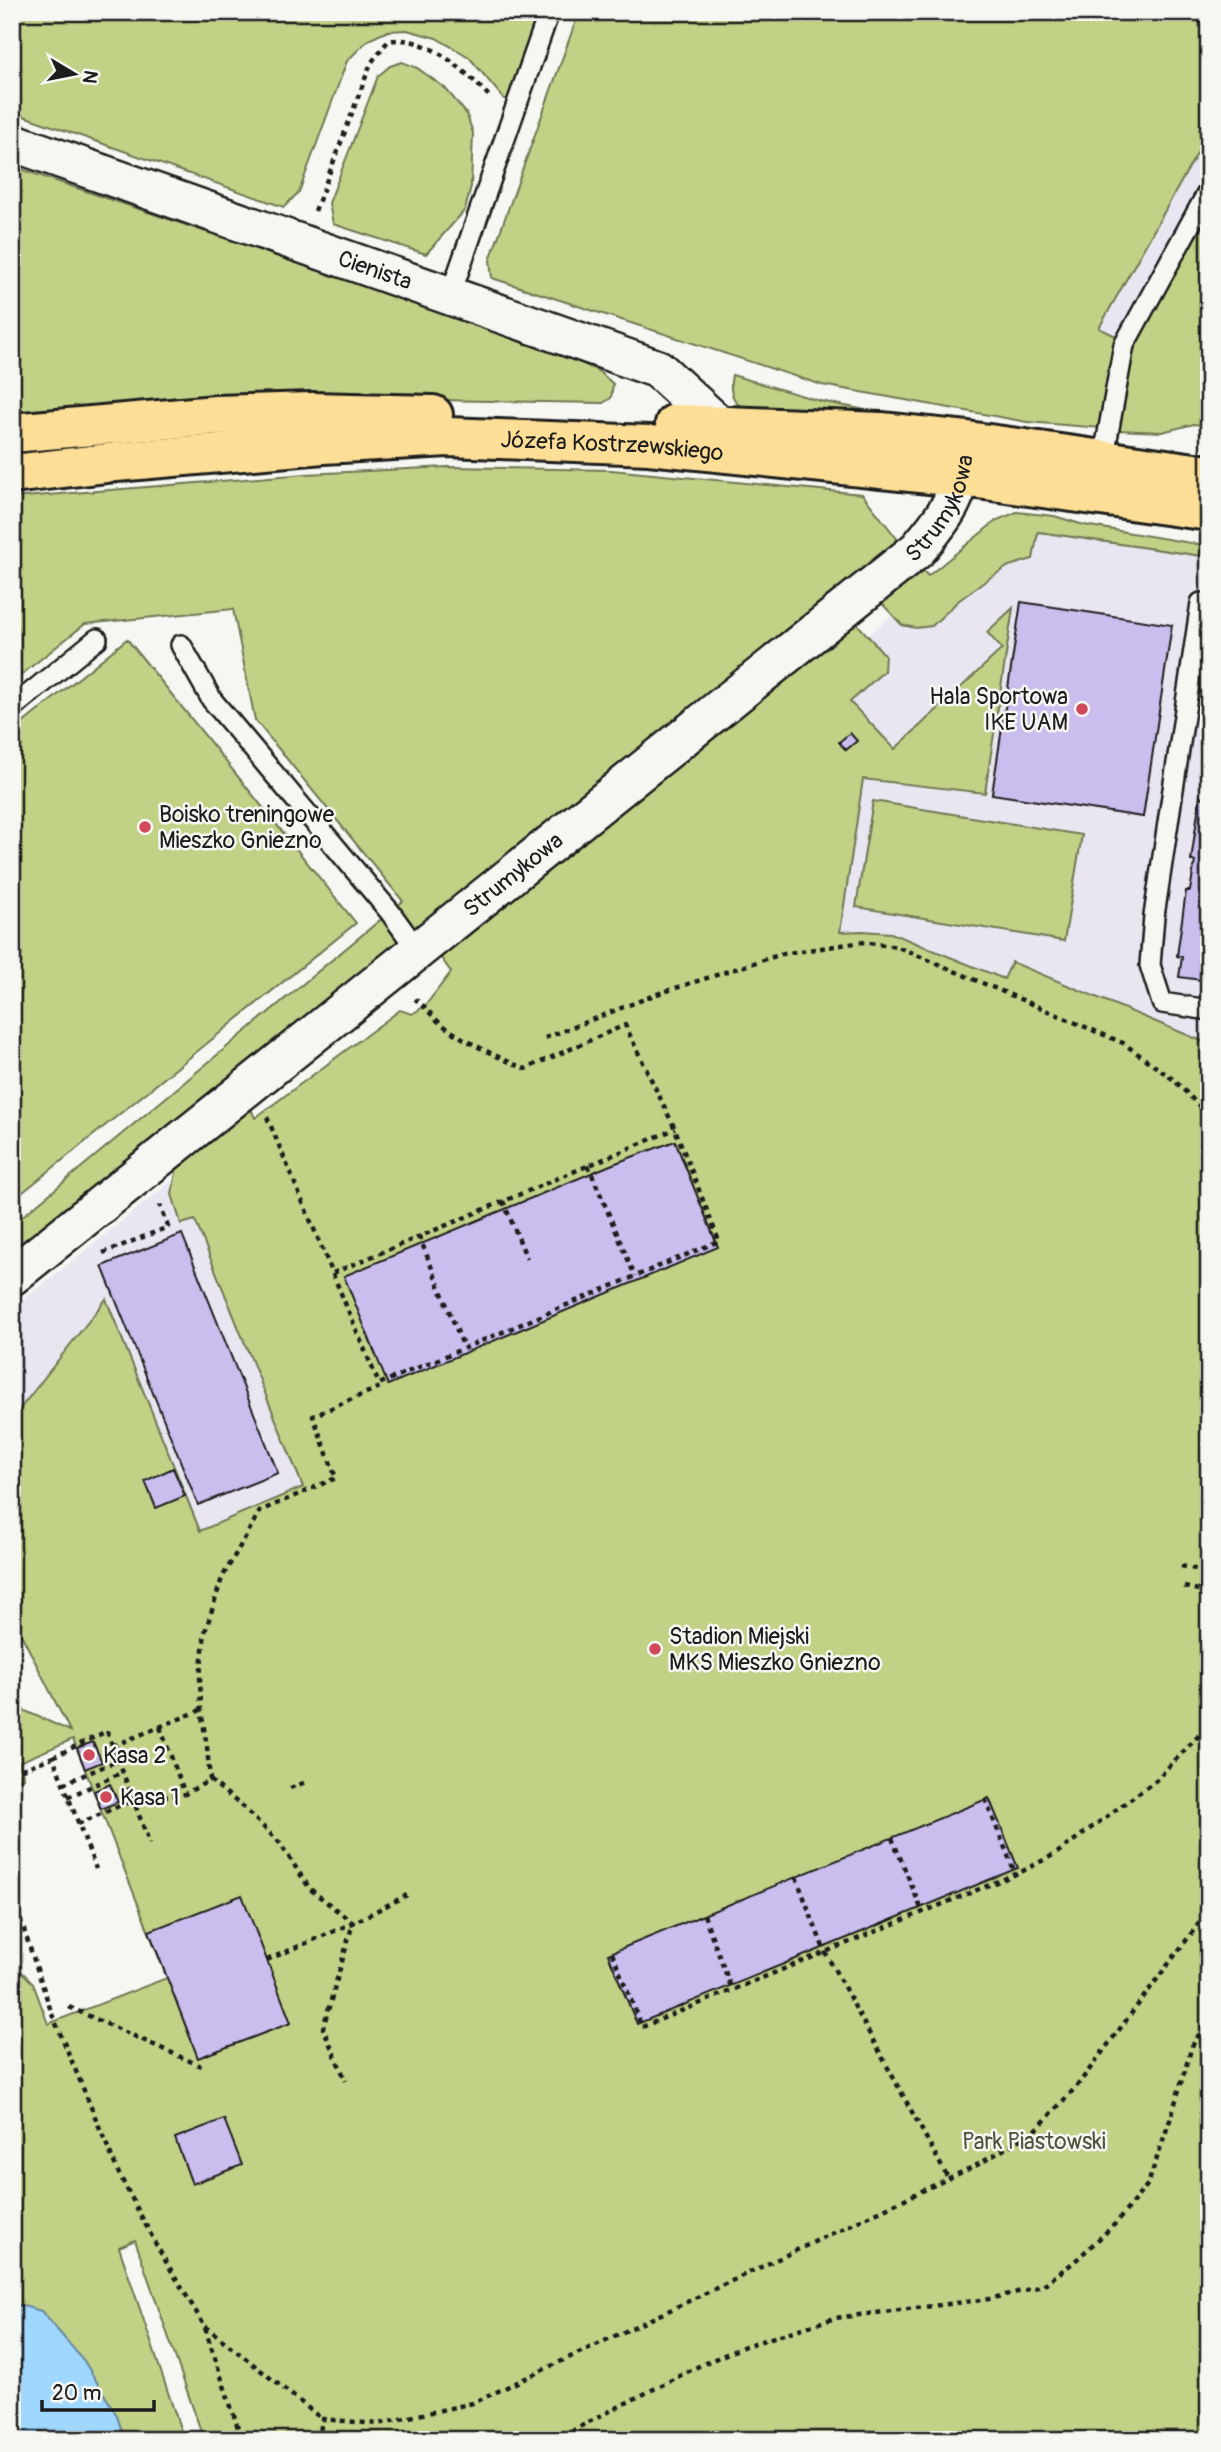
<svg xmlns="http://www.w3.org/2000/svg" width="1221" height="2452" font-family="Pangolin,sans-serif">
  <rect width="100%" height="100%" fill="#f6f6f2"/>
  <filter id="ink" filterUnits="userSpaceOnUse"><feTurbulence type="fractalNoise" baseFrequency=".0143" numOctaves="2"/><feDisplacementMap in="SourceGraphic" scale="14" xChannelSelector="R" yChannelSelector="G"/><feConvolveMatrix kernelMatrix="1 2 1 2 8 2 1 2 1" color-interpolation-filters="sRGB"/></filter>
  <g filter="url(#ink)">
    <!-- built -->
    <g fill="#e9e5f1">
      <path d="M1209 132V354L1124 345 1116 336 1099 328Z"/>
      <path d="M1005 521 1209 551V1044L1012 962 1004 979 891 933 862 931 790 938 584 874Z"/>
      <path d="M206 1154 303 1487 189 1536 12 1616V1309Z"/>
    </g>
    <!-- green -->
    <g fill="#c1d287" stroke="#6e7752" stroke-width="2">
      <path d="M12 12H538L509 101 504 99 469 57 436 38 407 30 388 31 368 40 347 61 299 192 284 207 12 112Z"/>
      <path d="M579 12H1209V132L1099 328 1116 336 1102 428 1027 422 822 385 492 278 490 260Z"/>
      <path d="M402 62 417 68 445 88 466 113 473 133 471 186 465 210 426 254 333 224 329 203 378 76 390 66Z"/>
      <path d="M12 166 556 351 600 372 613 384 611 398 603 403 218 396 12 418Z"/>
      <path d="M1209 211V426L1194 424 1162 432 1118 430 1135 344Z"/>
      <path d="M732 375 820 401 926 422 751 413C734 405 728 394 732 375Z"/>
      <path d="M448 467 611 470 862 494 899 541 12 1253V1225L403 901 255 720 233 609 85 624 12 682V498L306 474Z"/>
      <path d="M1017 512 1054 516 1084 525 1209 546V557L1038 532 1033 559 1009 566 991 577 958 601 932 626 916 628 902 625 876 597 916 564 928 576 997 520Z"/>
      <path d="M1013 608 985 793 863 779 840 932 862 931 891 933 1004 979 1012 962 1209 1044V2440H204L135 2240 119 2247 184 2440H125L116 2414 84 2361 41 2311 12 2303V1962L33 1983 48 2024 167 1978 73 1739 19 1762 24 1778 12 1782V1705L70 1731 12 1616V1419L106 1299 200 1531 303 1487 195 1220 181 1224 172 1194 178 1161 248 1102 255 1118 400 1010 412 1014 425 1006 451 972 435 949 852 618 885 655 884 671 850 702 895 749 1002 649 987 632Z"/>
      <path d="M127 639 356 923 12 1201V732Z"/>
      <path d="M873 801 1082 835 1064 941 856 907Z"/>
    </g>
    <!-- water -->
    <path fill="#a0d7ff" stroke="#6b8ca4" stroke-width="2" d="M12 2303 41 2311 84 2361 116 2414 125 2440H12Z"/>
    <!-- building -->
    <g fill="#cbbdee" stroke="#1c1c1c" stroke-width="2">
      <path d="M1021 602 1172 625 1143 817 992 794Z"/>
      <path d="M850 733 857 741 846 750 839 742Z"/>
      <path d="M1209 773V981L1179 977 1182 957 1177 956 1186 891H1190L1195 861H1191L1200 797 1206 798Z"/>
      <path d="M675 1141 718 1247 388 1385 344 1276 613 1164Z"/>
      <path d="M182 1234 278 1473 198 1505 102 1266Z"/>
      <path d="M173 1468 185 1496 156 1508 145 1481Z"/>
      <path d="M93 1742 102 1762 85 1769 77 1748Z"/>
      <path d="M110 1784 118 1802 101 1809 94 1791Z"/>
      <path d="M989 1798 1018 1868 637 2024 608 1954Z"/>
      <path d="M242 1895 291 2023 198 2058 149 1931Z"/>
      <path d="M224 2119 242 2165 192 2184 175 2138Z"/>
    </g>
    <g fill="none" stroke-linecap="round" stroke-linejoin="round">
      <!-- service casing -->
      <g stroke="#1c1c1c" stroke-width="24">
        <g id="service">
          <path d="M450 296 549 12"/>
          <path d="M1103 461 1124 345 1209 190"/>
          <path d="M1201 603 1154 916 1150 965 1162 1003 1209 1010"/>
          <path d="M181 645 212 700 390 912 418 951"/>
          <path d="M12 708 97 639"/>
        </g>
      </g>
      <!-- minor casing -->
      <g stroke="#1c1c1c" stroke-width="42">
        <g id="minor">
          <path id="s1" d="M12 142 658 369 719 425"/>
          <path id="s2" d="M12 1276 917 550C948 514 960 496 966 449"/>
        </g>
      </g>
      <!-- primary casing -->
      <g stroke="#1c1c1c" stroke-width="44">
        <g id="primary">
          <path d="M675 424 881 432 967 441 1209 475"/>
          <path d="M12 433 216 415 312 412 433 415"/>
          <path id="s3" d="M12 474 116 462 323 444 448 437 649 445 978 479 1209 511"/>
        </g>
      </g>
      <!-- path -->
      <g stroke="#1c1c1c" stroke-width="4.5" stroke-dasharray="5 5" stroke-linecap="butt">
        <path d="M1170 12 1209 24"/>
        <path d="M315 211 371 63 388 41C426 33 465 71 489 96"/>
        <path d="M545 1038 657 994 782 954 862 942 898 947 1123 1043 1174 1080 1209 1116"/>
        <path d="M267 1117 379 1384"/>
        <path d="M588 1165 635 1276"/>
        <path d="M503 1201 527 1259"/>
        <path d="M419 1236 464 1348"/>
        <path d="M103 1253 168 1227 160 1205"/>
        <path d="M333 1273 675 1129"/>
        <path d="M1181 1566 1209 1572"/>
        <path d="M1184 1587 1209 1592"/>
        <path d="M160 1727 185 1794"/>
        <path d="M113 1746 201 1710"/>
        <path d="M53 1757 107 1731 150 1844"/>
        <path d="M12 1773 53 1757 96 1869"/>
        <path d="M210 1780 243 1807 279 1842 310 1889 353 1923 323 2028 346 2081"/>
        <path d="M63 1784 119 1760"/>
        <path d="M290 1788 306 1782"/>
        <path d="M68 1797 123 1772"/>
        <path d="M985 1799 1016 1875"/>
        <path d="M78 1824 133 1800 185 1794 210 1780 207 1747 201 1710 200 1676 205 1632 222 1578 260 1511 336 1478 313 1416 380 1387 379 1384 386 1381 719 1241 675 1129 625 1025 525 1069C498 1057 461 1040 439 1022 430 1014 425 1006 415 999"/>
        <path d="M892 1838 923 1913"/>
        <path d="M796 1877 825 1952 948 2178"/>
        <path d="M14 1900 52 2014 119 2174 159 2250 204 2325 242 2440"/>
        <path d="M704 1915 732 1990"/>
        <path d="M612 1953 642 2027 1021 1872 1057 1853 1155 1781 1209 1725"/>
        <path d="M267 1960 353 1923 407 1895"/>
        <path d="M69 2007 201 2066"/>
        <path d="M205 2326 322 2419"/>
        <path d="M319 2440 322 2419 378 2424 473 2403 979 2164 1035 2131 1077 2086 1209 1910"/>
        <path d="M565 2440 575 2429 703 2364 745 2346 835 2318 989 2299 1042 2286 1074 2262 1116 2223 1148 2184 1171 2117 1192 2046 1209 2018"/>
      </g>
      <!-- service -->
      <use href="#service" stroke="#f6f6f2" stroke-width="19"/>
      <!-- minor -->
      <use href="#minor" stroke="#f6f6f2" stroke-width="37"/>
      <!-- primary -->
      <use href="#primary" stroke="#fcde96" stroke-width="38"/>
    </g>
  </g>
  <!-- markers -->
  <g fill="#d1495b" stroke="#f6f6f2" stroke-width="2.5">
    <circle cx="1082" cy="709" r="7"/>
    <circle cx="145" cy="827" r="7"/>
    <circle cx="655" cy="1649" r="7"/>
    <circle cx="89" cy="1755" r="7"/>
    <circle cx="106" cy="1797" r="7"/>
  </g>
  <g text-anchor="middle" stroke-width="5" stroke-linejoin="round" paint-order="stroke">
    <!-- street labels -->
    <g font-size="23" fill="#1c1c1c" stroke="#f6f6f2">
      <text dy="8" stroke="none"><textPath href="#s1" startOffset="385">Cienista</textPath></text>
      <text dy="8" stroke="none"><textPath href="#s3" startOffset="602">Józefa Kostrzewskiego</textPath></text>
      <text dy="8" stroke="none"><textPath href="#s2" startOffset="1209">Strumykowa</textPath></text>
      <text dy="8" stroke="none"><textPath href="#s2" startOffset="642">Strumykowa</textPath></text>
    </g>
    <!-- poi labels -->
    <g font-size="23" fill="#1c1c1c" stroke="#f6f6f2" text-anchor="start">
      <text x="1068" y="704" text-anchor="end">Hala Sportowa<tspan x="1068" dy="26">IKE UAM</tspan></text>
      <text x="159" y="822">Boisko treningowe<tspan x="159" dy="26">Mieszko Gniezno</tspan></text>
      <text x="669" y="1644">Stadion Miejski<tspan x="669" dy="26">MKS Mieszko Gniezno</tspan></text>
      <text x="103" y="1763">Kasa 2</text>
      <text x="120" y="1805">Kasa 1</text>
    </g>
    <!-- park labels -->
    <g font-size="23" fill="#4e533c" stroke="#f6f6f2">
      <text x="1034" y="2149">Park Piastowski</text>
    </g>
  </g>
  <!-- margin -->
  <rect width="1221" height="2452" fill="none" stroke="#f6f6f2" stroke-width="42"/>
  <rect x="21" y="21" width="1179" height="2410" fill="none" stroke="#1c1c1c" stroke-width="2.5" filter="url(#ink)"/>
  <!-- north arrow -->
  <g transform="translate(74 74) rotate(100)" stroke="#f6f6f2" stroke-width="5" paint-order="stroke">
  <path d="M0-5L12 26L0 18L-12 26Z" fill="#1c1c1c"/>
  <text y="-10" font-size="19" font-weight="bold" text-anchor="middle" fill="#1c1c1c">N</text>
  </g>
  <!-- scale -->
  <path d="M42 2400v10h112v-10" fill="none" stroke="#1c1c1c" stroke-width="3.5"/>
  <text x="52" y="2400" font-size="21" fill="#1c1c1c" stroke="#f6f6f2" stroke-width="5" paint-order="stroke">20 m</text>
</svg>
